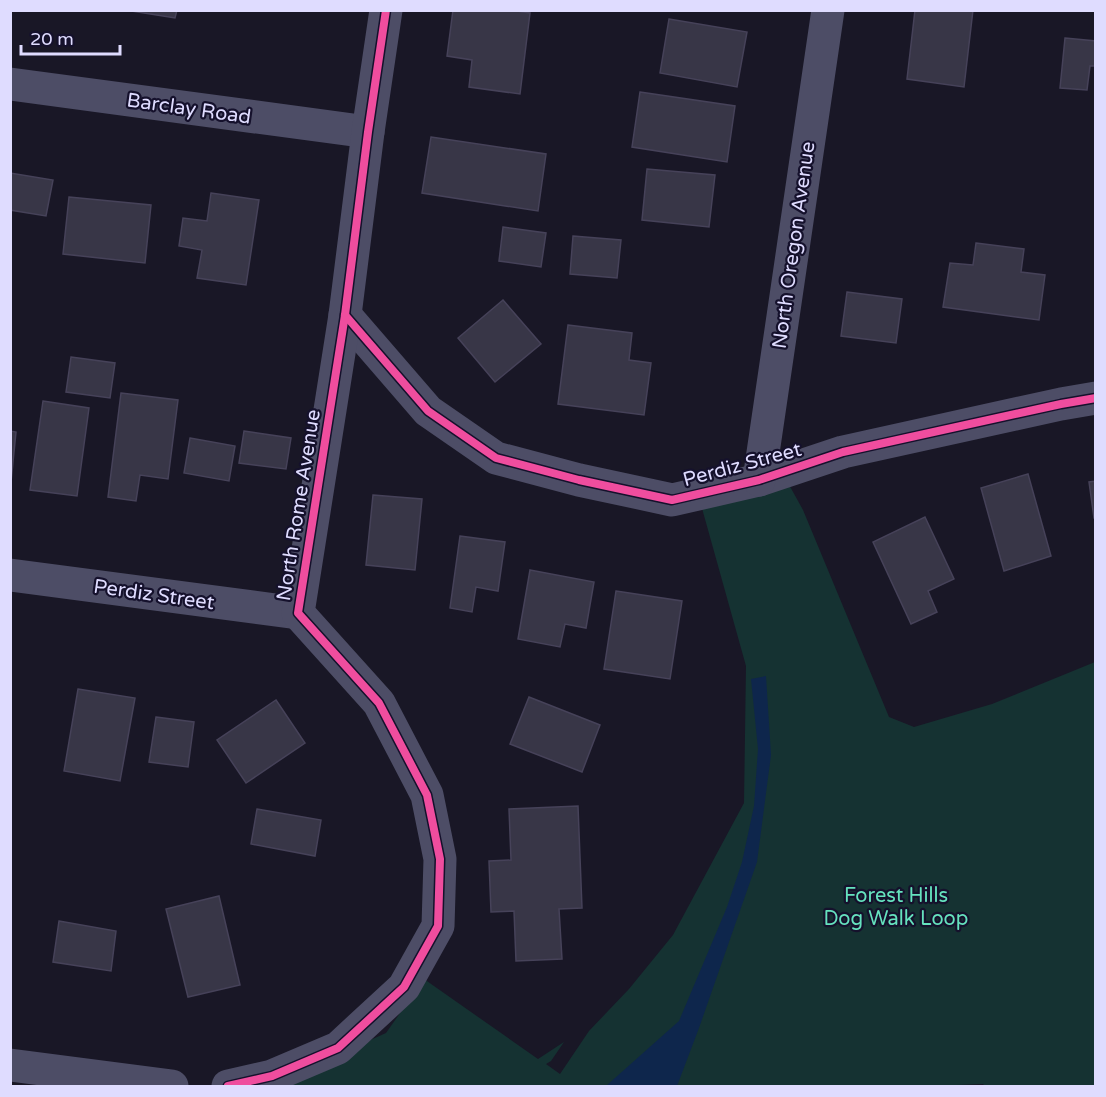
<svg xmlns="http://www.w3.org/2000/svg" width="1106" height="1097" font-family="'Varela Round',sans-serif">
  <rect width="100%" height="100%" fill="#191726"/>
  <!-- green -->
  <path fill="#153232" d="M782 472 803 510 889 717 914 727 992 704 1095 662V1086H985L983 1084 932 1086H268L386 1033 424 979 538 1059 564 1042 551 1061 546 1064 560 1074 589 1031 629 989 673 935 744 803 746 666 698 494Z"/>
  <!-- water -->
  <path fill="#0e264c" d="M766 676 771 755 757 862 699 1028 677 1086H606L679 1021 727 907 742 862 754 806 758 749 751 679Z"/>
  <!-- building -->
  <g fill="#383647" stroke="#464259" stroke-width="1.5">
    <path d="M125 10H177L175 18Z"/>
    <path d="M453 10H510L530 13 520 94 469 87 472 60 447 56Z"/>
    <path d="M915 10H973L964 87 907 79Z"/>
    <path d="M669 19 747 32 737 87 660 73Z"/>
    <path d="M1065 38 1096 41V66H1090L1087 90 1060 88Z"/>
    <path d="M640 92 735 106 727 162 632 147Z"/>
    <path d="M431 137 546 154 538 211 422 193Z"/>
    <path d="M647 169 715 175 709 227 642 220Z"/>
    <path d="M10 173 53 180 46 216 10 210Z"/>
    <path d="M211 193 259 200 246 285 197 278 202 250 179 246 183 218 207 221Z"/>
    <path d="M69 197 151 205 145 263 63 254Z"/>
    <path d="M503 227 546 233 541 267 499 261Z"/>
    <path d="M573 236 621 240 617 278 570 274Z"/>
    <path d="M976 243 1024 249 1021 272 1045 275 1039 320 943 307 950 263 973 265Z"/>
    <path d="M847 292 902 299 896 343 841 336Z"/>
    <path d="M503 300 541 344 495 382 458 338Z"/>
    <path d="M568 325 632 333 629 360 651 363 644 415 558 404Z"/>
    <path d="M71 357 115 363 110 398 66 392Z"/>
    <path d="M121 393 178 400 168 479 140 475 136 501 108 497Z"/>
    <path d="M43 401 89 408 77 496 30 490Z"/>
    <path d="M10 431 16 432 11 482H10Z"/>
    <path d="M244 431 291 438 286 469 239 463Z"/>
    <path d="M190 438 235 446 229 481 184 473Z"/>
    <path d="M1028 474 1051 556 1004 571 981 488Z"/>
    <path d="M1096 481V518H1094L1089 482Z"/>
    <path d="M373 495 422 499 415 570 366 565Z"/>
    <path d="M925 517 954 579 928 591 937 612 911 624 873 542Z"/>
    <path d="M460 536 505 542 498 591 476 587 472 612 450 608Z"/>
    <path d="M530 570 594 582 586 628 565 624 560 647 518 639Z"/>
    <path d="M616 591 682 601 670 679 604 669Z"/>
    <path d="M78 689 135 698 120 781 64 771Z"/>
    <path d="M529 697 600 725 582 772 510 744Z"/>
    <path d="M276 700 305 743 246 783 217 740Z"/>
    <path d="M156 717 194 722 188 767 149 762Z"/>
    <path d="M578 806 582 908 559 909 562 959 516 961 514 911 491 912 489 861 511 860 509 809Z"/>
    <path d="M257 809 321 820 315 856 251 844Z"/>
    <path d="M219 896 240 985 188 997 166 909Z"/>
    <path d="M59 921 116 931 111 971 53 962Z"/>
  </g>
  <g fill="none" stroke-linecap="round" stroke-linejoin="round">
    <!-- minor -->
    <g stroke="#4d4d66" stroke-width="33">
      <path d="M10 84 368 132"/>
      <path d="M345 315 428 411 496 458 579 480 672 500 759 480 843 452 1061 404 1096 398"/>
      <path d="M759 480 828 10"/>
      <path d="M10 575 298 613"/>
      <path d="M10 1065 172 1086"/>
      <path d="M228 1086 272 1076 338 1048 404 987 438 926 440 859 427 795 379 703 298 613 345 315 368 132 386 10"/>
    </g>
    <!-- cycleway casing -->
    <g stroke="#15112c" stroke-width="11">
      <g id="cycleway">
        <path d="M345 315 428 411 496 458 579 480 672 500 759 480 843 452 1061 404 1096 398"/>
        <path d="M228 1086 272 1076 338 1048 404 987 438 926 440 859 427 795 379 703 298 613 345 315 368 132 386 10"/>
      </g>
    </g>
    <!-- cycleway -->
    <use href="#cycleway" stroke="#ef4d9e" stroke-width="8"/>
  </g>
  <g text-anchor="middle" stroke-width="4.5" stroke-linejoin="round" paint-order="stroke">
    <!-- street labels -->
    <g font-size="20" fill="#dfdcff" stroke="#15112c">
      <text transform="translate(189 108) rotate(8)" y="7">Barclay Road</text>
      <text transform="translate(793 245) rotate(-82)" y="7">North Oregon Avenue</text>
      <text transform="translate(742 464) rotate(-15)" y="7">Perdiz Street</text>
      <text transform="translate(298 505) rotate(-81)" y="7">North Rome Avenue</text>
      <text transform="translate(154 594) rotate(8)" y="7">Perdiz Street</text>
    </g>
    <!-- park labels -->
    <g font-size="20" fill="#65e2be" stroke="#15112c">
      <text x="896" y="902">Forest Hills<tspan x="896" dy="23">Dog Walk Loop</tspan></text>
    </g>
  </g>
  <!-- border -->
  <rect width="1106" height="1097" fill="none" stroke="#dfdcff" stroke-width="24"/>
  <!-- scale -->
  <path d="M21 45v9h99v-9" fill="none" stroke="#dfdcff" stroke-width="3"/>
  <text x="30" y="45" font-size="18" fill="#dfdcff" stroke="#15112c" stroke-width="4.5" paint-order="stroke">20 m</text>
</svg>
